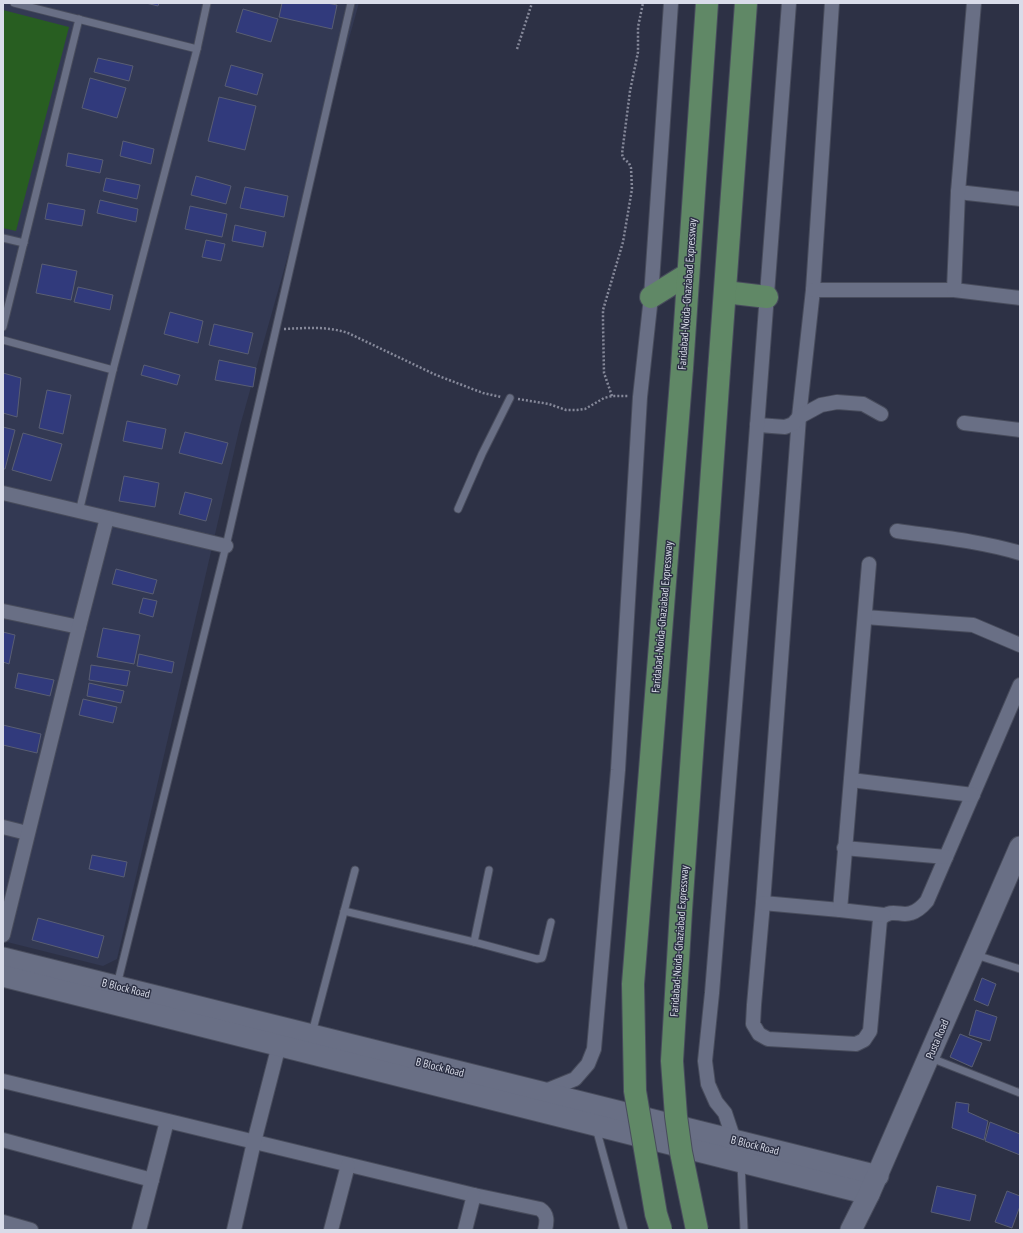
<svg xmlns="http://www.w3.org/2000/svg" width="1023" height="1233" font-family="'PT Sans Narrow',sans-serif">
  <rect width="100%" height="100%" fill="#2d3145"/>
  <!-- built -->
  <path fill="#333953" d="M3 3H359L240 426 117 959 103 966 3 941Z"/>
  <!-- green -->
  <path fill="#285e21" d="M3 10 69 27 16 231 3 228Z"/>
  <!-- building -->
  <g fill="#313a7c" stroke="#595e73">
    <path d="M146 3H159L158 6Z"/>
    <path d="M282 3H327L337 5 332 29 279 17Z"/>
    <path d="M243 9 278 19 271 42 236 32Z"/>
    <path d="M98 58 133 66 129 81 94 72Z"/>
    <path d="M231 65 263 74 257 95 225 86Z"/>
    <path d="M90 78 126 88 117 118 82 108Z"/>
    <path d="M219 97 256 106 245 150 208 141Z"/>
    <path d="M123 141 154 149 151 164 120 156Z"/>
    <path d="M68 153 103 160 100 173 66 166Z"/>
    <path d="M196 176 231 186 226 204 191 195Z"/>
    <path d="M106 178 140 185 137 199 103 191Z"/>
    <path d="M245 187 288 196 284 217 240 208Z"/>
    <path d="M100 200 138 209 136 222 97 213Z"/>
    <path d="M48 203 85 210 82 226 45 219Z"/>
    <path d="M190 206 227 214 222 237 185 229Z"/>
    <path d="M235 225 266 232 263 247 232 241Z"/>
    <path d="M206 240 225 244 221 261 202 257Z"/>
    <path d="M42 264 77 271 71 300 36 293Z"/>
    <path d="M78 287 113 295 110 310 74 302Z"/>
    <path d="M170 312 203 321 198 343 164 334Z"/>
    <path d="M214 324 253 333 248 354 209 345Z"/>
    <path d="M219 360 256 368 253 387 215 380Z"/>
    <path d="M144 365 180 375 177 385 141 375Z"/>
    <path d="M3 373 21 378 17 417 3 413Z"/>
    <path d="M47 390 71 395 63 434 39 428Z"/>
    <path d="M127 421 166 429 162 449 123 441Z"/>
    <path d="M3 427 15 430 5 469H3Z"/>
    <path d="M185 432 228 443 222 464 179 453Z"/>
    <path d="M23 433 62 444 51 481 12 470Z"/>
    <path d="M124 476 159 483 155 507 119 501Z"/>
    <path d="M185 492 212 499 206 521 179 514Z"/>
    <path d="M116 569 157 580 153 594 112 584Z"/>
    <path d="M143 598 157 601 153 617 139 613Z"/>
    <path d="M103 628 140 635 134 664 97 657Z"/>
    <path d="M3 632 15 635 9 664 3 662Z"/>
    <path d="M139 654 174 662 172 673 137 666Z"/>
    <path d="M91 665 130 671 127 686 89 680Z"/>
    <path d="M18 673 54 680 50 696 15 688Z"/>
    <path d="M89 683 124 691 121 703 87 696Z"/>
    <path d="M83 699 117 707 113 723 79 715Z"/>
    <path d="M3 725 41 734 37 753 3 745Z"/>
    <path d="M92 855 127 862 124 877 89 869Z"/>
    <path d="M38 918 104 936 98 958 32 940Z"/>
    <path d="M982 978 996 984 988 1006 974 1000Z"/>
    <path d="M976 1010 997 1017 990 1041 969 1035Z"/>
    <path d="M960 1034 982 1043 972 1067 950 1057Z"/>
    <path d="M956 1102 969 1104 968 1112 988 1121 984 1140 952 1128Z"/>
    <path d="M990 1122 1020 1134V1155L985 1141Z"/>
    <path d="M937 1186 976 1195 970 1221 931 1212Z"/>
    <path d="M1007 1191 1020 1196V1206L1012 1228 995 1222Z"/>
  </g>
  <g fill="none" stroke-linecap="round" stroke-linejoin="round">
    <!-- lane casing -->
    <g stroke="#484c5c" stroke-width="9">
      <g id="lane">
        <path d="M14 3 197 49"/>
        <path d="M3 238 24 243"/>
        <path d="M3 327 79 19"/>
        <path d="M3 340 113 370"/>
        <path d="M458 509 482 454 510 398"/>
        <path d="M79 512 113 370 197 49 207 3"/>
        <path d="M344 911 474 942 537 959 542 958 543 955 551 922"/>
        <path d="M474 942 489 870"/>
        <path d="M976 955 1020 969"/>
        <path d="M117 985 226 546 351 3"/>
        <path d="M312 1033 355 870"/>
        <path d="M931 1058 1020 1093"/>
        <path d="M596 1128 624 1230"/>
        <path d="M741 1164 744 1230"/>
      </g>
    </g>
    <!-- street casing -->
    <g stroke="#484c5c" stroke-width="16">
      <g id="street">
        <path d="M832 3 813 290 799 417 763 903 754 1005 753 1024 759 1034 768 1039 856 1044 864 1040 870 1031 880 919C893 907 900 917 911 913 918 911 922 907 927 901L1020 685"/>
        <path d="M958 192 1020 199"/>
        <path d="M813 290H954L1020 298"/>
        <path d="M954 290 958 192 974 3"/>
        <path d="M964 423 1020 430"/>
        <path d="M757 425 785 427 793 424 799 417 821 405 837 402 863 404 881 414"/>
        <path d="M3 493 226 546"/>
        <path d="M897 531C938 537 980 541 1020 553"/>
        <path d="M3 611 79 627"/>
        <path d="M865 617 973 625 1020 645"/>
        <path d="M851 780 973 795"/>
        <path d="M3 827 27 833"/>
        <path d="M844 848 946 857"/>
        <path d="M763 903 840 910 884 915"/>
        <path d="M840 910 869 564"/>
        <path d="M3 935 79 627 107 518"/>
        <path d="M3 1081 474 1195 540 1209C548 1214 547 1222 545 1230"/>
        <path d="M543 1092 575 1079 588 1064 594 1049 618 770 640 397 651 297 671 3"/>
        <path d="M3 1140 152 1180"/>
        <path d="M734 1140 725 1113 716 1102 708 1084 705 1061 712 993 752 493 789 3"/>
        <path d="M3 1222 31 1230"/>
        <path d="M139 1230 167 1121"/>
        <path d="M234 1230 254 1142 279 1045"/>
        <path d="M331 1230 348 1165"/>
        <path d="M465 1230 474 1195"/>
      </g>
    </g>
    <!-- secondary casing -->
    <g stroke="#484c5c" stroke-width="23">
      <g id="secondary">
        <path d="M3 958 878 1176"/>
        <path d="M3 976 869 1194"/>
        <path d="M851 1230 869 1194 1020 847"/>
      </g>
    </g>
    <!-- primary casing -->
    <g stroke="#484c5c" stroke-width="24">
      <g id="primary">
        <path d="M725 292 767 297"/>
        <path d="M651 297 688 274"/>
        <path d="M682 368 707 3"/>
        <path d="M719 371 746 3"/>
      </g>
    </g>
    <!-- path -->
    <g stroke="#86899a" stroke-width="2.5" stroke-dasharray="2 2" stroke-linecap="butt">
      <path d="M517 49 532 3"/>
      <path d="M284 329C307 328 327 326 348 333L436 375 483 393 501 397"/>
      <path d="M612 396 604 373 603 323V310L623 242 632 189 631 168 629 163 623 158 622 154 630 91 638 52V27L643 3"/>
      <path d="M518 399 549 404 566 410H577L585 409 604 398 612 396H628"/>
    </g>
    <!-- lane -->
    <use href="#lane" stroke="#696f85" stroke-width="7"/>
    <!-- street -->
    <use href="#street" stroke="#696f85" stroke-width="14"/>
    <!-- secondary -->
    <use href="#secondary" stroke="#696f85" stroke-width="21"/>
    <!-- primary -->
    <use href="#primary" stroke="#608866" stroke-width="22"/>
    <!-- primary-bridge casing -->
    <g stroke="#484c5c" stroke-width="24" stroke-linecap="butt">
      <g id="primary-bridge">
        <path d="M661 1230 656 1214 635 1091 633 984 682 368"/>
        <path d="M697 1230 681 1152 676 1116 672 1061 681 910 719 371"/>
      </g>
    </g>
    <!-- primary-bridge -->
    <use href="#primary-bridge" stroke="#608866" stroke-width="22"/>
  </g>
  <g text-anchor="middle" stroke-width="3" stroke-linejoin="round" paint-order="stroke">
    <!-- street labels -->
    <g font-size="11" fill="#d9dce9" stroke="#2d3145">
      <text transform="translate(687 294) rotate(-86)" y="4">Faridabad-Noida-Ghaziabad Expressway</text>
      <text transform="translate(662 617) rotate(-85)" y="4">Faridabad-Noida-Ghaziabad Expressway</text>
      <text transform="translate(679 941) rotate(-86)" y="4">Faridabad-Noida-Ghaziabad Expressway</text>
      <text transform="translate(126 988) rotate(14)" y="4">B Block Road</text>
      <text transform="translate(937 1039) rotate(-67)" y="4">Pusta Road</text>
      <text transform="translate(440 1067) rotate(14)" y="4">B Block Road</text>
      <text transform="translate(755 1145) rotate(14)" y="4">B Block Road</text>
    </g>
  </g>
  <!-- border -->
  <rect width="1023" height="1233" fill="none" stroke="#d9dce9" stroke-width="8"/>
</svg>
